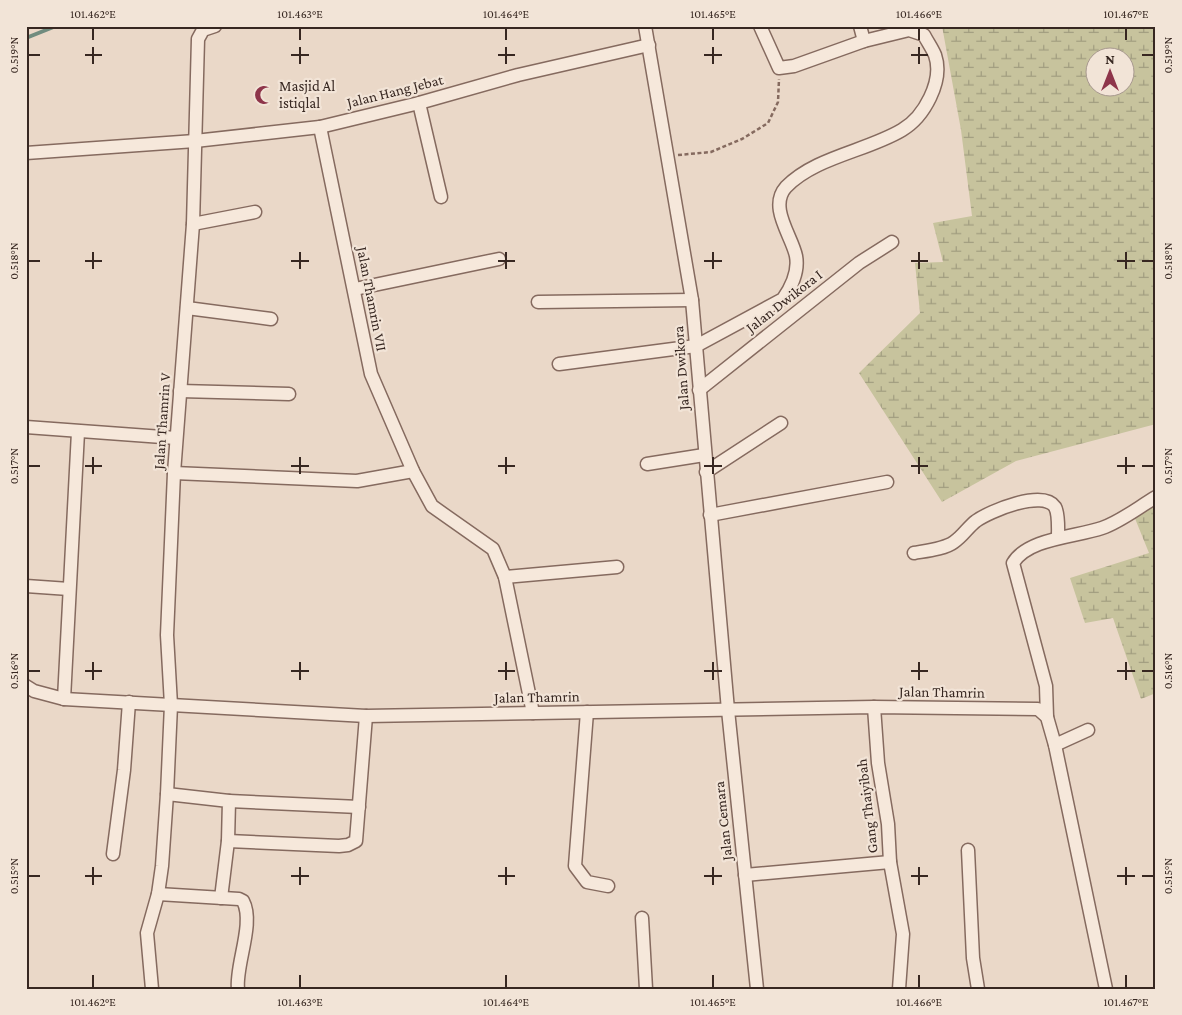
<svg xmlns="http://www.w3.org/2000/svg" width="1182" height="1015" font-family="'Crimson Pro',serif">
  <defs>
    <pattern id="wetland-marsh" width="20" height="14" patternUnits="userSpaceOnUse" patternTransform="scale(1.25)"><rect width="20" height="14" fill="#c7c39d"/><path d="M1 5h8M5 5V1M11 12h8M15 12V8" fill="none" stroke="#a29e80"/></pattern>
  </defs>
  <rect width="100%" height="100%" fill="#ead8c8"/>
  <!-- wetland -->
  <g fill="url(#wetland-marsh)" fill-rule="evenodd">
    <path d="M942 26H1156V424L1016 461 942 502 859 373 920 313 915 263 943 262 933 223 972 216 961 130ZM1094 58H1124V88H1094Z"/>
    <path d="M1156 503V693L1141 699 1113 618 1085 623 1070 578 1149 553 1134 516Z"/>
  </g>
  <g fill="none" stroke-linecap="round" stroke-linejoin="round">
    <!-- stream -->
    <path stroke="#708c7f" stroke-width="4" d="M26 38 56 26"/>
    <!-- minor casing -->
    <g stroke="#856a5f" stroke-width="15">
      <g id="minor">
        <path d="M645 26 692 300 728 710 757 989"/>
        <path d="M860 26 864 41"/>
        <path d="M419 103 441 197"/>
        <path d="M320 127 371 374 413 471 432 506 493 549 505 577 533 713"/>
        <path d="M26 153 195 141 320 127 419 103 518 75 649 45"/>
        <path d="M193 224 255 212"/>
        <path d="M355 289 499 259"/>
        <path d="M538 302 692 300"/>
        <path d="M187 308 271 319"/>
        <path d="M559 364 696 346 783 299C792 286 799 272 796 256 792 236 768 207 786 187 815 157 867 151 902 130 924 117 944 81 935 55 932 48 927 41 924 35L909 30 864 41 794 66 779 68 760 26"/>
        <path d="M699 390 859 263 892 242"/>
        <path d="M180 391 289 394"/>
        <path d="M26 427 176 438"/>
        <path d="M647 464 704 455"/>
        <path d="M706 472 781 423"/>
        <path d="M174 473 357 481 413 471"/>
        <path d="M710 515 887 482"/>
        <path d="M914 553C925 551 945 549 954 542 963 536 968 527 976 521 990 511 1043 489 1055 507 1059 514 1058 529 1058 537"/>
        <path d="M505 577 617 567"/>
        <path d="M26 586 69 589"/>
        <path d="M26 686 34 691 64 699 366 716 874 707 1038 709 1047 717 1055 745 1106 989"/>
        <path d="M64 699 78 432"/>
        <path d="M874 707 878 763 888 824 890 862 903 934 899 989"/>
        <path d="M587 712 575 866 587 882 608 886"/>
        <path d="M1047 717 1046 686 1013 563C1028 538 1076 537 1102 528 1120 522 1139 507 1156 497"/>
        <path d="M1055 745 1088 730"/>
        <path d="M167 794 229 801 228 841 221 898"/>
        <path d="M229 801 359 807"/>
        <path d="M228 841 339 846 348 845 356 841 366 716"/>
        <path d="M968 850 973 958 978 989"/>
        <path d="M113 854 124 770 129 702"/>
        <path d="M745 875 890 862"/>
        <path d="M158 894 239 899 243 901C255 923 235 966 238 989"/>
        <path d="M642 918 646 989"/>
        <path d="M152 989 147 933 158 894 162 866 167 794 171 705 167 635 174 473 193 224 198 39 203 30 215 26"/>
      </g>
    </g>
    <!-- path -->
    <path stroke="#856a5f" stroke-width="2.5" stroke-dasharray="4 2.5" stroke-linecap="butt" d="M678 155 711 152 742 139 768 123 778 102 779 79"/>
    <!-- minor -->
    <use href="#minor" stroke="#f6e8db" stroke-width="12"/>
  </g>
  <!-- ticks -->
  <path fill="none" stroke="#372721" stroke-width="2" d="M93 28V40M300 28V40M506 28V40M713 28V40M919 28V40M1126 28V40M93 47V64M300 47V64M506 47V64M713 47V64M919 47V64M28 55H40M85 55H102M291 55H309M498 55H515M704 55H722M911 55H928M1142 55H1154M93 252V269M300 252V269M506 252V269M713 252V269M919 252V269M1126 252V269M28 261H40M85 261H102M291 261H309M498 261H515M704 261H722M911 261H928M1117 261H1135M1142 261H1154M93 457V474M300 457V474M506 457V474M713 457V474M919 457V474M1126 457V474M28 466H40M85 466H102M291 466H309M498 466H515M704 466H722M911 466H928M1117 466H1135M1142 466H1154M93 662V680M300 662V680M506 662V680M713 662V680M919 662V680M1126 662V680M28 671H40M85 671H102M291 671H309M498 671H515M704 671H722M911 671H928M1117 671H1135M1142 671H1154M93 867V885M300 867V885M506 867V885M713 867V885M919 867V885M1126 867V885M28 876H40M85 876H102M291 876H309M498 876H515M704 876H722M911 876H928M1117 876H1135M1142 876H1154M93 975V988M300 975V988M506 975V988M713 975V988M919 975V988M1126 975V988"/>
  <!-- icons -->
  <defs>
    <g id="mosque-bare" transform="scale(1.5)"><path d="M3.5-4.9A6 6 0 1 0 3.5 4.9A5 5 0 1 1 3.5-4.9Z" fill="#8e354a" stroke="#f2e4d7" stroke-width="2.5" paint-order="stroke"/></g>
  </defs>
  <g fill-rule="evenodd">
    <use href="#mosque-bare" x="264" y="95"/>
  </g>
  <g text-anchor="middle" stroke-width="4.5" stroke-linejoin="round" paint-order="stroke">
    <!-- poi labels -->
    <g font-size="15" fill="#372721" stroke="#f2e4d7" text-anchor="start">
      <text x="279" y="91">Masjid Al<tspan x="279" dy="17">istiqlal</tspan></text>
    </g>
    <!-- street labels -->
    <g font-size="15" fill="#372721" stroke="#f2e4d7">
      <text transform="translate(395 91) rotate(-14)" y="5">Jalan Hang Jebat</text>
      <text transform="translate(372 299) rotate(79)" y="5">Jalan Thamrin VII</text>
      <text transform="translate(784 301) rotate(-38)" y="5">Jalan Dwikora I</text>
      <text transform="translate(681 368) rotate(-94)" y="5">Jalan Dwikora</text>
      <text transform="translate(162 421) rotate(-86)" y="5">Jalan Thamrin V</text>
      <text transform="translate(942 692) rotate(1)" y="5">Jalan Thamrin</text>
      <text transform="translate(537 697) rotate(-1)" y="5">Jalan Thamrin</text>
      <text transform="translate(867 806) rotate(-97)" y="5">Gang Thaiyibah</text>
      <text transform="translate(723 821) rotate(-96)" y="5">Jalan Cemara</text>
    </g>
  </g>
  <!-- border -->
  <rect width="1182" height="1015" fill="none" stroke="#f2e4d7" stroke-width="55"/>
  <!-- north arrow -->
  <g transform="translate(1110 72)"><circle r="24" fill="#f2e4d7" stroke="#a7988e"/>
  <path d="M0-4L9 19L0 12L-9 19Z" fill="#8e354a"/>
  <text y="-8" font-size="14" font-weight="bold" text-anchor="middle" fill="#372721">N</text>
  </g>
  <rect x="28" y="28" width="1126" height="960" fill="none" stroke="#372721" stroke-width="2"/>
  <g font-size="12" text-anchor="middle" fill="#372721">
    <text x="93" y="18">101.462°E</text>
    <text x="300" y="18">101.463°E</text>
    <text x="506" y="18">101.464°E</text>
    <text x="713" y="18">101.465°E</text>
    <text x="919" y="18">101.466°E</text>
    <text x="1126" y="18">101.467°E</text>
    <text transform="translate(14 55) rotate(-90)" y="4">0.519°N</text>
    <text transform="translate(1168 55) rotate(-90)" y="4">0.519°N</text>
    <text transform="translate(14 261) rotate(-90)" y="4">0.518°N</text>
    <text transform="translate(1168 261) rotate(-90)" y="4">0.518°N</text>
    <text transform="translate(14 466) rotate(-90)" y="4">0.517°N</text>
    <text transform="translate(1168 466) rotate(-90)" y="4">0.517°N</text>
    <text transform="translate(14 671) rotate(-90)" y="4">0.516°N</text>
    <text transform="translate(1168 671) rotate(-90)" y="4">0.516°N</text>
    <text transform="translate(14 876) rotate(-90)" y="4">0.515°N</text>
    <text transform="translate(1168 876) rotate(-90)" y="4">0.515°N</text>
    <text x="93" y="1006">101.462°E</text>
    <text x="300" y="1006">101.463°E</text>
    <text x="506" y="1006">101.464°E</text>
    <text x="713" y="1006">101.465°E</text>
    <text x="919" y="1006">101.466°E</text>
    <text x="1126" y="1006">101.467°E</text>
  </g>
</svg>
